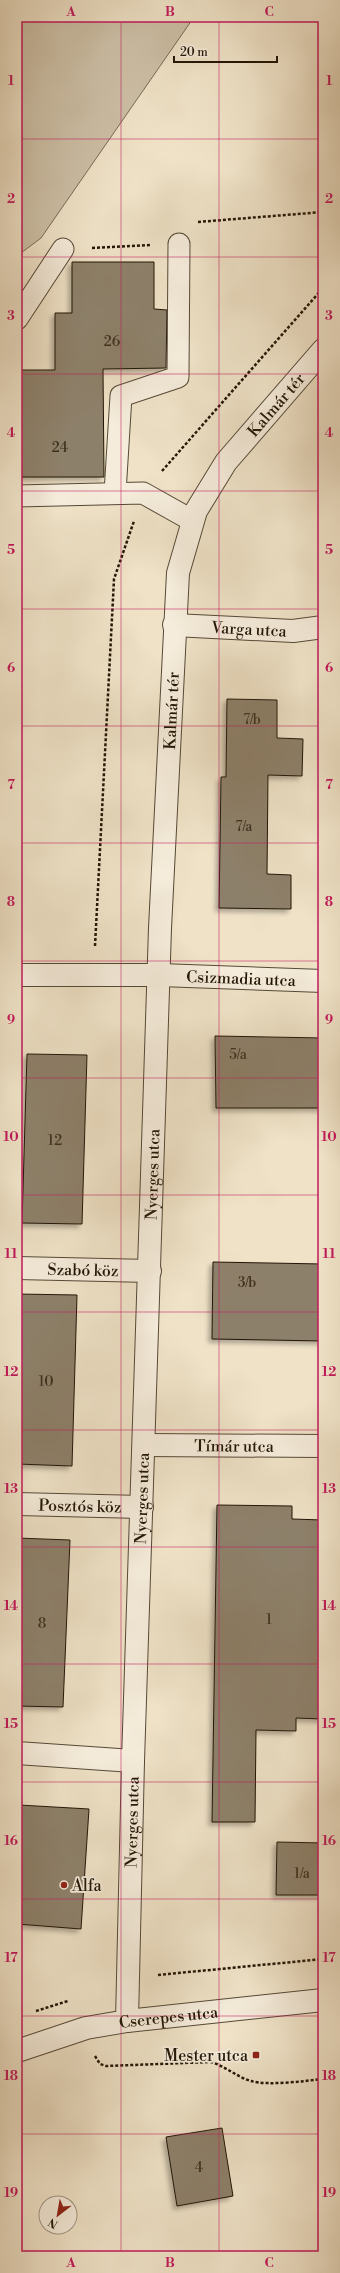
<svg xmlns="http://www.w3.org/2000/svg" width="340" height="2273" font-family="'Libre Bodoni',serif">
  <defs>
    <filter id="shadow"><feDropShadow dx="-3.5" dy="3.5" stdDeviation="2" flood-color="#0004"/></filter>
  </defs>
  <rect width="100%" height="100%" fill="#efe2c7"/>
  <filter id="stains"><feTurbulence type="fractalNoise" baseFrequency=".005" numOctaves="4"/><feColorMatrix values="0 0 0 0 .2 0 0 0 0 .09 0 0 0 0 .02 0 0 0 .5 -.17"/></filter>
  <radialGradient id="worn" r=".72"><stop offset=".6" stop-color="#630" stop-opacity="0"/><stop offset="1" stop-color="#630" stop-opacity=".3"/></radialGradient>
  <!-- green -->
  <path fill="#ccbfa6" stroke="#776a56" d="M17 17H194L41 238 17 256Z"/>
  <!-- building -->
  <g fill="#8d806a" stroke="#221606" filter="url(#shadow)">
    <path d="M72 262H154V309L167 310 166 368 103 369 104 477H17V370H55V313H72Z"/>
    <path d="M227 699 277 700V738L303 739 302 776 268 775 267 874 291 875V909L219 908 221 777H226Z"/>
    <path d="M215 1036 323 1038V1108H216Z"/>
    <path d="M27 1054 87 1055 82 1224 22 1223Z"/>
    <path d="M213 1262 323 1264V1341L212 1339Z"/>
    <path d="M17 1294 77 1295 72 1466 17 1464Z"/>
    <path d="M217 1505 292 1506V1519L323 1520V1719L296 1718V1731L256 1730 255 1822H212Z"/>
    <path d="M17 1538 70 1540 63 1707 17 1706Z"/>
    <path d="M19 1805 89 1809 81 1929 17 1924Z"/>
    <path d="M277 1842 323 1843V1895H276Z"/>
    <path d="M222 2128 233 2196 177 2206 166 2137Z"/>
  </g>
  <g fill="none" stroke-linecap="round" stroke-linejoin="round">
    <!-- service casing -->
    <g stroke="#554936" stroke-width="23">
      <g id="service">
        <path d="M17 319 63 249"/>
        <path d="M115 493 121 396 178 377 179 244"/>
        <path d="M17 496 143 493 193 521"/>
      </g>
    </g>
    <!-- minor casing -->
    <g stroke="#554936" stroke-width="24">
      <g id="minor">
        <path id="s1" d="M174 625 293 631 323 627"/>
        <path id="s2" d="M17 975H160L323 981"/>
        <path id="s3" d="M17 1268 150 1271"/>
        <path id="s4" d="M144 1445 323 1446"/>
        <path id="s5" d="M17 1504 142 1507"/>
        <path d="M17 1753 133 1761"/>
        <path id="s6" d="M127 2021 133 1761 160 928 178 573 196 511 226 462 323 350"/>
      </g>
    </g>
    <!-- tertiary casing -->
    <g stroke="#554936" stroke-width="24">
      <g id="tertiary">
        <path id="s7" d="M17 2051 86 2028 127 2021 323 2000"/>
      </g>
    </g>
    <!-- path -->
    <g stroke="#221606" stroke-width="2.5" stroke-dasharray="3 2" stroke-linecap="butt">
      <path d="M198 222 323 212"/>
      <path d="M92 248 151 245"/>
      <path d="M162 471 323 288"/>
      <path d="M95 946 114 579 134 521"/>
      <path d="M158 1975 323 1959"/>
      <path d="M36 2011 68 2001"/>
      <path d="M95 2056 100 2064 106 2066 211 2062C225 2066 237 2077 251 2081 269 2086 304 2081 323 2079"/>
    </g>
    <!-- service -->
    <use href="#service" stroke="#f5ecdb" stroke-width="21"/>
    <!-- minor -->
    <use href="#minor" stroke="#f5ecdb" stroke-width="22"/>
    <!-- tertiary -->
    <use href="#tertiary" stroke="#f5ecdb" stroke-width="22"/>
  </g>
  <!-- grid -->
  <path fill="none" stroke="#c2185b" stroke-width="1" stroke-opacity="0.55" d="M121 17V2256M219 17V2256M17 139H323M17 257H323M17 374H323M17 491H323M17 609H323M17 726H323M17 843H323M17 961H323M17 1078H323M17 1195H323M17 1312H323M17 1430H323M17 1547H323M17 1664H323M17 1782H323M17 1899H323M17 2016H323M17 2134H323"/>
  <!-- markers -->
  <g fill="#8f2418" stroke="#f5ecdb" stroke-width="1.5">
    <circle cx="64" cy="1885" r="4"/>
    <rect x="252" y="2051" width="8" height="8" rx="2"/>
  </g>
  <g text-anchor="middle" stroke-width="3.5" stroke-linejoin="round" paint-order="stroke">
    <!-- number labels -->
    <g font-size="14" fill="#3d301f">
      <text x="112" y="346">26</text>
      <text x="60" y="452">24</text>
      <text x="252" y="724">7/b</text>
      <text x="244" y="831">7/a</text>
      <text x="238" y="1059">5/a</text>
      <text x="55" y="1145">12</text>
      <text x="247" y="1287">3/b</text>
      <text x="46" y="1386">10</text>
      <text x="269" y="1624">1</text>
      <text x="42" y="1628">8</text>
      <text x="302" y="1878">1/a</text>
      <text x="199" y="2172">4</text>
    </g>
    <!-- street labels -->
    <g font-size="16" fill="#221606" stroke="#f5ecdb">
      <text dy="6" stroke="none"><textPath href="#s6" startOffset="1647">Kalmár tér</textPath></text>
      <text dy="6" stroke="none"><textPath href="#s1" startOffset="75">Varga utca</textPath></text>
      <text dy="6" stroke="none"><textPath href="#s6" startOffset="1311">Kalmár tér</textPath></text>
      <text dy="6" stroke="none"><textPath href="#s2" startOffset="224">Csizmadia utca</textPath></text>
      <text dy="6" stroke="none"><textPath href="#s6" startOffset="847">Nyerges utca</textPath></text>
      <text dy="6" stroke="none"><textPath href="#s3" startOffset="66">Szabó köz</textPath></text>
      <text dy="6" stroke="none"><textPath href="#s4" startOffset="90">Tímár utca</textPath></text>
      <text dy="6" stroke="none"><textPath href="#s6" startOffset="523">Nyerges utca</textPath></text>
      <text dy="6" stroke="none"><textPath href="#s5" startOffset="63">Posztós köz</textPath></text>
      <text dy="6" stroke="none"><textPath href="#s6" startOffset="199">Nyerges utca</textPath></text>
      <text dy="6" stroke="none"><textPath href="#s7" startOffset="156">Cserepes utca</textPath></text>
    </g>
    <!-- poi labels -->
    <g font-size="16" fill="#221606" stroke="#f5ecdb" text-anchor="start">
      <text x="72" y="1891">Alfa</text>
      <text x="248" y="2061" text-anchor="end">Mester utca</text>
    </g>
  </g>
  <!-- margin -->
  <rect width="340" height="2273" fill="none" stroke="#efe2c7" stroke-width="44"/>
  <!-- north arrow -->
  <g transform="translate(58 2215) rotate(211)"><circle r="19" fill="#f5ecdb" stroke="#a19686"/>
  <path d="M0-3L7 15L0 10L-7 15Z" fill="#8f2418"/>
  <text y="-6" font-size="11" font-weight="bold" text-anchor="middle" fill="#221606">N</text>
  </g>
  <!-- scale -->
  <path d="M174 56v6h103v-6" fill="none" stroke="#221606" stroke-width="2"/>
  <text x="180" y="56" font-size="12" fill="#221606" stroke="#f5ecdb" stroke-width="3" paint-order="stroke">20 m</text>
  <rect x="22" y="22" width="296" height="2229" fill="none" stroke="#c2185b" stroke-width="1.5"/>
  <g font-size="13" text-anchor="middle" font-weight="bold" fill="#c2185b">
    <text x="71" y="16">A</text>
    <text x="170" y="16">B</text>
    <text x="269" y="16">C</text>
    <text x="11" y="85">1</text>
    <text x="329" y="85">1</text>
    <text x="11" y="203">2</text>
    <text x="329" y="203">2</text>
    <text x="11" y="320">3</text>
    <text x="329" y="320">3</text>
    <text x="11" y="437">4</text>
    <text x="329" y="437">4</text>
    <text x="11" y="554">5</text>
    <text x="329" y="554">5</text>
    <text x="11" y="672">6</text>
    <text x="329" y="672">6</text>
    <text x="11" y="789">7</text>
    <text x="329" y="789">7</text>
    <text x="11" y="906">8</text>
    <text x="329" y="906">8</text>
    <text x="11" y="1024">9</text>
    <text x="329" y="1024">9</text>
    <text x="11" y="1141">10</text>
    <text x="329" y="1141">10</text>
    <text x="11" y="1258">11</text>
    <text x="329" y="1258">11</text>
    <text x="11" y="1376">12</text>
    <text x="329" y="1376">12</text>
    <text x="11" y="1493">13</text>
    <text x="329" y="1493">13</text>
    <text x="11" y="1610">14</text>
    <text x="329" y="1610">14</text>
    <text x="11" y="1728">15</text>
    <text x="329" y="1728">15</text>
    <text x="11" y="1845">16</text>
    <text x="329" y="1845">16</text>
    <text x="11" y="1962">17</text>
    <text x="329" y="1962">17</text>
    <text x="11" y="2080">18</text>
    <text x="329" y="2080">18</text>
    <text x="11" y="2197">19</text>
    <text x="329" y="2197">19</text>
    <text x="71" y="2267">A</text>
    <text x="170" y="2267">B</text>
    <text x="269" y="2267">C</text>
  </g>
  <rect width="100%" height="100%" filter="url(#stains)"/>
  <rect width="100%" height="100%" fill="url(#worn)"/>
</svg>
